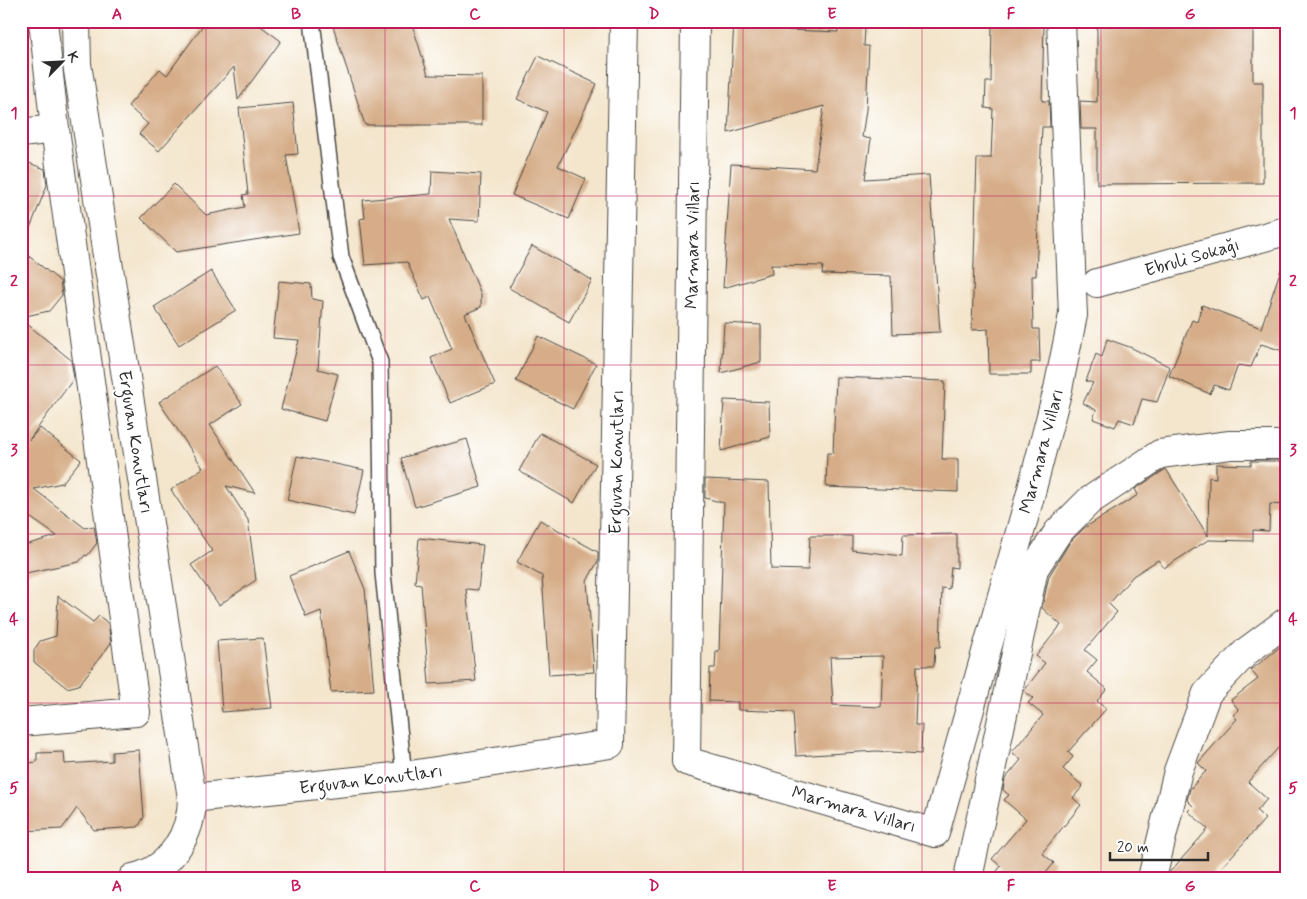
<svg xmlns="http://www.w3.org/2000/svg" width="1307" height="899" font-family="Mynerve,sans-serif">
  <rect width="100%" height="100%" fill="#fff"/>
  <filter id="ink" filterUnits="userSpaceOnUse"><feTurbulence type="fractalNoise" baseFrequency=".02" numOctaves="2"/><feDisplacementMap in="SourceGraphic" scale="10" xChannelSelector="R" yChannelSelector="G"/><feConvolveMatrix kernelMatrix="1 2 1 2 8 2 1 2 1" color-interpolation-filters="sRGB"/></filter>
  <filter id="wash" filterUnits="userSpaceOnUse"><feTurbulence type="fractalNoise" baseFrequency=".0096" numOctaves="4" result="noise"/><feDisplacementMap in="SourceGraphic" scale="20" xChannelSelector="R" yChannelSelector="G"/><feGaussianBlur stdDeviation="1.12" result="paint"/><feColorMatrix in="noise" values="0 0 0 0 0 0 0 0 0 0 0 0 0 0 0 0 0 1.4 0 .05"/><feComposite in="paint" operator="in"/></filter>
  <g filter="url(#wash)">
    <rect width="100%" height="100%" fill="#f4e6cd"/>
    <g id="blocks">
      <!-- building -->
      <g fill="#d6ad88" fill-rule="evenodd">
        <path d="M206 21H254L281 41 238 100 234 67 159 151 139 134 148 124 128 106 160 69 167 75Z"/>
        <path d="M349 21H411L428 75 482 76V125H365L333 26Z"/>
        <path d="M734 21H788V30L838 32V26L865 27 864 46H869L866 110 862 137 871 139 865 179 929 175 940 332 893 334 891 276 822 274 823 266 771 265 772 274 723 288 731 164 815 169 824 106 728 133Z"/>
        <path d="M992 21H1036V26L1044 25 1042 101H1049L1050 127H1042L1036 276H1032L1033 329H1039L1040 362H1031V374H989L988 329 972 330 977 158H991L993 109 985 108 986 82H991Z"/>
        <path d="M1097 21H1253V82H1263V183L1097 184V129H1081L1080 101 1097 102Z"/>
        <path d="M538 56 597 84 558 166 586 179 569 219 512 195 547 112 517 99Z"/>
        <path d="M293 103 298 154 286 155 299 233 176 252 141 218 174 184 206 215 245 207 243 195 248 194 239 108Z"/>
        <path d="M21 160 45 169 47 185 23 246Z"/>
        <path d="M432 171 481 174 479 221 449 219 481 294V307L465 314 495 384 450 403 431 358 452 349 430 297 424 300 407 262 365 265 360 219 365 218 363 200 431 194Z"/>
        <path d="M532 246 592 280 569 322 509 288Z"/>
        <path d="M21 250 60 281 62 295 49 311 21 317Z"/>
        <path d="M1281 269 1286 270V352L1261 344 1251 367 1238 365 1229 390 1214 385 1210 394 1169 376 1192 320 1197 322 1202 305 1261 328Z"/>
        <path d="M211 271 236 310 179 345 154 307Z"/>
        <path d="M279 281 311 284 312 299 323 301 318 369 338 374 325 421 281 409 299 340 273 338Z"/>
        <path d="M21 319 71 360 74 378 29 440 40 428 81 460 62 483 34 489 85 528 94 526 97 543 87 556 85 555 79 562 21 574V546L57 536 21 511Z"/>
        <path d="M724 323 761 325V362L721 373Z"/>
        <path d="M538 336 596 364 573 409 516 381Z"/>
        <path d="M1107 339 1132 348 1170 367 1157 402 1142 399 1134 424 1119 419 1115 427 1093 419 1096 410 1083 403 1093 383 1086 381 1096 354 1102 357Z"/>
        <path d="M215 366 242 404 210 425 255 493 226 486 248 520 256 580 219 605 191 565 212 551 171 490 203 468 159 402Z"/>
        <path d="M836 377 945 381 942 459H958V492L826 487 827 453H833Z"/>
        <path d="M724 400 769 402 770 437 721 451Z"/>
        <path d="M540 433 596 464 574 503 519 471Z"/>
        <path d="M467 439 481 487 415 507 401 458Z"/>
        <path d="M297 456 364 470 354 515 287 500Z"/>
        <path d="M1251 461H1286V505L1270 504 1269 531 1253 530V541L1208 540 1164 568 1158 560 1133 576 1109 604 1117 612 1085 650 1097 660 1087 672 1107 689 1097 701 1106 709 1068 752 1073 757 1063 769 1083 786 1073 798 1081 805 1042 853 1054 863 1042 878H992L1001 866 992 859 1026 819 1004 800 1009 795 1003 790 1005 779 1021 760 1012 752 1043 715 1028 703 1033 698 1024 691 1045 663 1036 656 1061 625 1042 608 1049 576 1070 542 1084 528 1138 495 1135 489 1166 469 1208 536 1209 477 1216 478V464L1251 465Z"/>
        <path d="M705 479 769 482 771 569 808 570 810 536H852V550L902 556 903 535 957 534V568L951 567 949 589 942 588 940 647H935L934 666H917L915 725H922L921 754 876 751 796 756 793 712 738 710V702L709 701 710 668H715L716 651H719L724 503 705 498ZM883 656 881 707 833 705 830 657Z"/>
        <path d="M540 520 598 552V561L587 581 594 672 549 675 542 576 517 562Z"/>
        <path d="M419 538 483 545 478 590 466 589 476 681 429 684 421 584 415 583Z"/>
        <path d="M349 551 365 589 374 690 331 692 321 611 306 617 289 576Z"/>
        <path d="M58 596 93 622 99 616 108 623 111 643 79 685 67 688 34 662V650L40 641 56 636Z"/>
        <path d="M263 638 272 708 222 712 217 641Z"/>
        <path d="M1286 642V739L1248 782 1267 799 1257 811 1265 819 1212 878H1168L1169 873 1208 829 1188 811 1193 806 1187 800 1190 789 1206 771 1198 763 1237 719 1233 715 1239 710 1231 700 1258 679 1251 670Z"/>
        <path d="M139 750 144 817 138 827 94 830 77 808 62 829 21 831V764L37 762V753L64 752 65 764 112 761V752Z"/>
      </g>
    </g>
  </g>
  <g filter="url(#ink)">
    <use href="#blocks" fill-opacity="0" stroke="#494743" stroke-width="1"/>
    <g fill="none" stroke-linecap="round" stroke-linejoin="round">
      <!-- service casing -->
      <g stroke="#494743" stroke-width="18">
        <path id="service" d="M312 21 341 257 380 362 383 573 404 776"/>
      </g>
      <!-- minor casing -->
      <g stroke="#494743" stroke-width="30">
        <g id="minor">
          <path d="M76 21 77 64 192 798C192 834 170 870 133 878"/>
          <path d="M695 21 686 761 935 833 1029 500 1058 389 1073 315 1061 21"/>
          <path d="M21 133 55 129"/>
          <path d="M1097 283 1286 231"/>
          <path d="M21 722 136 712 55 129 43 21"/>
          <path d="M192 798 404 776 610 744 624 21"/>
          <path d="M968 878 1034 569 1058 532 1089 501 1160 454 1230 445H1286"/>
          <path d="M1152 878 1178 771 1207 693 1247 651 1286 622"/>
        </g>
      </g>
      <!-- service -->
      <use href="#service" stroke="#fff" stroke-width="15"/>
      <!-- minor -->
      <use href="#minor" stroke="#fff" stroke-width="28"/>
    </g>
  </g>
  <!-- grid -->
  <path fill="none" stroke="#c2185b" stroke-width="1" stroke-opacity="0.55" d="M206 21V878M385 21V878M564 21V878M743 21V878M922 21V878M1101 21V878M21 196H1286M21 365H1286M21 534H1286M21 703H1286"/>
  <g text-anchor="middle" stroke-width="4" stroke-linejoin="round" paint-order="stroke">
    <!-- street labels -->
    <g font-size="18" fill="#2b2b2b" stroke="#fff">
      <text transform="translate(692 245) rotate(-89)" y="6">Marmara Vilları</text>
      <text transform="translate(1192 257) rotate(-16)" y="6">Ebruli Sokağı</text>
      <text transform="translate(136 442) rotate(81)" y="6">Erguvan Konutları</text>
      <text transform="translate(1041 451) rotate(-75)" y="6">Marmara Vilları</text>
      <text transform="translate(616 462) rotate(-89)" y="6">Erguvan Konutları</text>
      <text transform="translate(371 779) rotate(-7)" y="6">Erguvan Konutları</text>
      <text transform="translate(854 809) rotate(16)" y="6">Marmara Vilları</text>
    </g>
  </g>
  <!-- margin -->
  <rect width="1307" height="899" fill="none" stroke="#fff" stroke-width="55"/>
  <!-- north arrow -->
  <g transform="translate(62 62) rotate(66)" stroke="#ffffff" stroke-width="4" paint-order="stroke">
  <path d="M0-4L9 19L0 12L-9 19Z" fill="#2b2b2b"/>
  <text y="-8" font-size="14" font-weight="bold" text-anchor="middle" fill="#2b2b2b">K</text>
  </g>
  <!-- scale -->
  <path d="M1110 852v8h98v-8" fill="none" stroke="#2b2b2b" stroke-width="2.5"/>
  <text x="1117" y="852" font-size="15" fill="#2b2b2b" stroke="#ffffff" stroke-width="4" paint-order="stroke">20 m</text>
  <rect x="28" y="28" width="1252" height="844" fill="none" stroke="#c2185b" stroke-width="2"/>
  <g font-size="16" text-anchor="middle" font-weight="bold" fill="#c2185b">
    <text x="117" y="19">A</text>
    <text x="296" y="19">B</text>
    <text x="475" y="19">C</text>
    <text x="654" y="19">D</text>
    <text x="832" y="19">E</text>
    <text x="1011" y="19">F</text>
    <text x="1190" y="19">G</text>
    <text x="14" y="118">1</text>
    <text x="1293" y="118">1</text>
    <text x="14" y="286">2</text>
    <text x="1293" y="286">2</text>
    <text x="14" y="455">3</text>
    <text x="1293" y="455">3</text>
    <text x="14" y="624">4</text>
    <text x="1293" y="624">4</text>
    <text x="14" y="793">5</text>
    <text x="1293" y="793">5</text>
    <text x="117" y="891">A</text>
    <text x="296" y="891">B</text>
    <text x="475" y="891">C</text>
    <text x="654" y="891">D</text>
    <text x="832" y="891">E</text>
    <text x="1011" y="891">F</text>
    <text x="1190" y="891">G</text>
  </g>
</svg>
